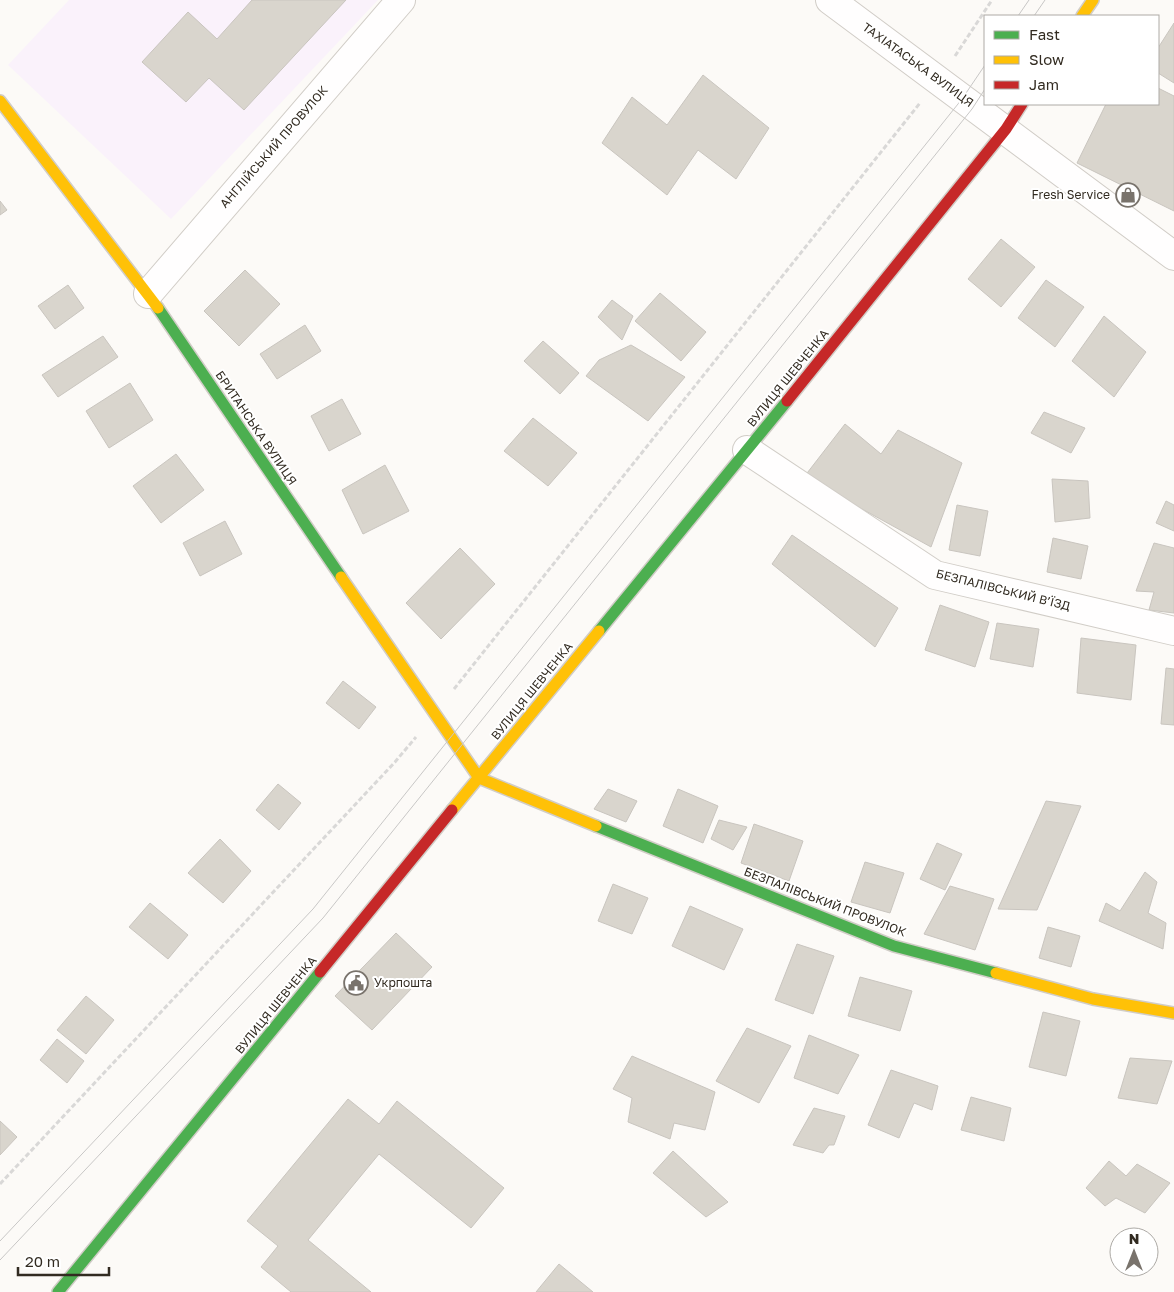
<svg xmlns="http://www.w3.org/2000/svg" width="1174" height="1292" font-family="'Golos Text',sans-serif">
  <rect width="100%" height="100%" fill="#fcfaf7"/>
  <!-- education -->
  <path fill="#faf2fb" d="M69 0H378L171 219 8 65Z"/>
  <!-- building -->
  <g fill="#d9d5cd" stroke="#c9c5bf">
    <path d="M252 0H346L244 110 209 78 186 102 142 62 188 12 217 39Z"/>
    <path d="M1174 23V83L1158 73V48Z"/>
    <path d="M703 75 769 128 736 179 698 150 667 195 602 143 632 97 667 125Z"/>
    <path d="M1158 88 1174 96V211L1077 163 1106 104H1158Z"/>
    <path d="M0 201 7 210 0 215Z"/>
    <path d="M1001 239 1035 267 1001 307 968 279Z"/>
    <path d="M245 270 280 304 239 346 204 311Z"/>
    <path d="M1046 280 1084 307 1055 347 1018 318Z"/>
    <path d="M68 285 84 308 55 329 38 306Z"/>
    <path d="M660 293 706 332 681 361 635 321Z"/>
    <path d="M612 300 633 316 622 340 598 317Z"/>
    <path d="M1104 316 1146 352 1114 397 1072 361Z"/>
    <path d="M305 325 321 351 277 379 260 354Z"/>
    <path d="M103 336 118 357 58 397 42 375Z"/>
    <path d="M543 341 579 373 560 394 524 361Z"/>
    <path d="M631 345 685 377 648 421 586 376 599 360Z"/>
    <path d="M130 383 153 420 109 448 86 411Z"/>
    <path d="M342 399 361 434 329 451 311 416Z"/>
    <path d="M1044 412 1085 428 1071 453 1031 433Z"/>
    <path d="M533 418 577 453 548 486 504 451Z"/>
    <path d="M845 424 881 454 898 430 962 463 931 547 804 477Z"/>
    <path d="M176 454 204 490 161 523 133 486Z"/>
    <path d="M385 465 409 511 363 534 342 490Z"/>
    <path d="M1052 479 1088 481 1090 518 1055 522Z"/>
    <path d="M1166 501 1174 505V531L1156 523Z"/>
    <path d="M957 505 988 511 980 556 949 550Z"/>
    <path d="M225 521 242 554 200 576 183 543Z"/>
    <path d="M792 535 898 608 875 647 772 564Z"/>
    <path d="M1053 538 1088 546 1081 579 1047 572Z"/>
    <path d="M1154 543 1174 548V613L1149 610 1154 592 1136 591Z"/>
    <path d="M460 548 495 584 441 639 406 603Z"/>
    <path d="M940 605 989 622 975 667 925 650Z"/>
    <path d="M997 623 1039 629 1033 667 990 659Z"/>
    <path d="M1081 638 1136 645 1131 700 1077 693Z"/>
    <path d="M1166 668 1174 669V725L1161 724Z"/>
    <path d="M343 681 376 707 359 729 326 703Z"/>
    <path d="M278 784 301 803 279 830 256 810Z"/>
    <path d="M608 789 637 801 626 822 594 809Z"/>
    <path d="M678 789 718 806 703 843 663 826Z"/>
    <path d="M1046 801 1081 806 1037 910 998 909Z"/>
    <path d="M719 820 747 827 733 850 711 839Z"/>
    <path d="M754 824 803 841 789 881 741 863Z"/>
    <path d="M220 839 251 871 223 903 188 873Z"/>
    <path d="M937 843 962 854 945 890 920 879Z"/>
    <path d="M865 862 904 873 890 913 851 902Z"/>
    <path d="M1145 872 1157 882 1148 913 1166 923 1163 949 1099 921 1106 903 1120 911Z"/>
    <path d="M613 884 648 898 632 934 598 921Z"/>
    <path d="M950 886 994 899 975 950 924 934Z"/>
    <path d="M150 903 188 935 168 959 129 927Z"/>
    <path d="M690 906 743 929 724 970 672 946Z"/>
    <path d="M1048 927 1080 936 1071 967 1039 958Z"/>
    <path d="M396 933 432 967 372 1030 335 996Z"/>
    <path d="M797 944 834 956 813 1014 775 1000Z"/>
    <path d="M860 977 912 991 900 1031 848 1016Z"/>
    <path d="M86 996 114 1020 86 1054 57 1030Z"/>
    <path d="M1043 1012 1080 1021 1066 1076 1029 1067Z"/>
    <path d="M747 1028 791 1046 759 1103 716 1081Z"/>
    <path d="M809 1035 859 1055 838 1094 794 1078Z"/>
    <path d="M57 1039 84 1061 67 1083 40 1060Z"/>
    <path d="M632 1056 715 1092 705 1130 674 1123 670 1139 628 1122 632 1098 613 1089Z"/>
    <path d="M1130 1058 1172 1061 1157 1104 1118 1098Z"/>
    <path d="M891 1070 938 1086 932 1110 914 1103 899 1138 868 1125Z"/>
    <path d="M971 1097 1011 1108 1004 1141 961 1130Z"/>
    <path d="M348 1099 379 1124 397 1101 504 1188 471 1228 379 1154 308 1240 371 1292H291L261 1267 278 1246 247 1221Z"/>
    <path d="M814 1108 845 1116 834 1145H829L823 1153 793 1145Z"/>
    <path d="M0 1121 17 1137 0 1155Z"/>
    <path d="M673 1151 728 1202 706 1217 653 1173Z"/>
    <path d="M1109 1161 1126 1176 1137 1164 1170 1183 1145 1213 1116 1198 1105 1206 1086 1188Z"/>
    <path d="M559 1264 593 1292H536Z"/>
  </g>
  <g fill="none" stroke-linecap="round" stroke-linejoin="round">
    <!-- street casing -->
    <g stroke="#d1cdc7" stroke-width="30">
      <g id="street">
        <path d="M830 0 1174 256"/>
        <path d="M148 294 401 0"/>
        <path d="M747 450 935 575 1174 631"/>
      </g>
    </g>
    <!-- fast casing -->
    <g stroke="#d1cdc7" stroke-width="14">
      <g id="fast">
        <path d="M158 308 341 577"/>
        <path d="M599 631 787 401"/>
        <path d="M596 826 894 946 996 973"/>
        <path d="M58 1292 320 972"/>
      </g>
    </g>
    <!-- slow casing -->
    <g stroke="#d1cdc7" stroke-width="14">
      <g id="slow">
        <path d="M1082 16 1093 0"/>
        <path d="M0 101 158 308"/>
        <path d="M341 577 479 778 596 826"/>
        <path d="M452 810 599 631"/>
        <path d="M996 973 1093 999 1174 1013"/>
      </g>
    </g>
    <!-- jam casing -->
    <g stroke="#d1cdc7" stroke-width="14">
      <g id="jam">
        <path d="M787 401 1006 129 1022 104"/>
        <path d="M320 972 452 810"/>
      </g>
    </g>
    <!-- path -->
    <g stroke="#d9d8d7" stroke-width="3" stroke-dasharray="5 2.5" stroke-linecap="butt">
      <path d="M955 56 992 0"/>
      <path d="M454 689 920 103"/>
      <path d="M0 1184 395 762 416 737"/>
    </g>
    <!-- street -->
    <use href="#street" stroke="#fffefe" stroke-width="28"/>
    <!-- fast -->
    <use href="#fast" stroke="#4caf50" stroke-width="11"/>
    <!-- slow -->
    <use href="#slow" stroke="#ffc107" stroke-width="11"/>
    <!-- jam -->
    <use href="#jam" stroke="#c62828" stroke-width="11"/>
    <!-- tram -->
    <g stroke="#c8c7c6" stroke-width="1">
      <path d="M1018 16 1029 0"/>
      <path d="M1034 16 1045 0"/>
      <path d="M0 1241 313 909 962 99 985 65"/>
      <path d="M0 1260 323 918 972 109 985 89"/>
    </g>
  </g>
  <!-- icons -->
  <defs>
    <g id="shop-ring" transform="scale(1.25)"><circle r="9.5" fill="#fff" stroke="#79736c" stroke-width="1.5"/><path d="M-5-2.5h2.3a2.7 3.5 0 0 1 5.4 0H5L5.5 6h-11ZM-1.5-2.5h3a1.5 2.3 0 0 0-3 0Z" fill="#79736c"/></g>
    <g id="civic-ring" transform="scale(1.25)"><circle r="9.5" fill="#fff" stroke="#79736c" stroke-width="1.5"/><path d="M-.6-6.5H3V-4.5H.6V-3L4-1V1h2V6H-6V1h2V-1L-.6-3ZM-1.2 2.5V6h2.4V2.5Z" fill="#79736c"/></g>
  </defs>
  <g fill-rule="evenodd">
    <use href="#shop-ring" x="1128" y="195"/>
    <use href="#civic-ring" x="356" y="983"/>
  </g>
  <g text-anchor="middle" stroke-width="4" stroke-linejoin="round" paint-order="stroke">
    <!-- street labels -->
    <g font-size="12" fill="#322b21" stroke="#fff">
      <text transform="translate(918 65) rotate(36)" y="4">ТАХІАТАСЬКА ВУЛИЦЯ</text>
      <text transform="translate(274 147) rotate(-49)" y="4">АНГЛІЙСЬКИЙ ПРОВУЛОК</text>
      <text transform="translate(788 378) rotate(-51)" y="4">ВУЛИЦЯ ШЕВЧЕНКА</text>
      <text transform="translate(256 428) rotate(56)" y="4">БРИТАНСЬКА ВУЛИЦЯ</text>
      <text transform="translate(1003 590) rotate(14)" y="4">БЕЗПАЛІВСЬКИЙ В’ЇЗД</text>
      <text transform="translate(532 691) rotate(-51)" y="4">ВУЛИЦЯ ШЕВЧЕНКА</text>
      <text transform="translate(825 902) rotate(21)" y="4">БЕЗПАЛІВСЬКИЙ ПРОВУЛОК</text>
      <text transform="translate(276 1005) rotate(-51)" y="4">ВУЛИЦЯ ШЕВЧЕНКА</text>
    </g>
    <!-- poi labels -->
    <g font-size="12" fill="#322b21" stroke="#fff" text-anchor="end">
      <text x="1110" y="199">Fresh Service</text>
      <text x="374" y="987" text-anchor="start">Укрпошта</text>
    </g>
  </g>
  <!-- legend -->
  <rect x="984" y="15" width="175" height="90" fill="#ffffff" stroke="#adaaa6"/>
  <rect x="994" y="31" width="25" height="8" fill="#4caf50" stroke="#adaaa6"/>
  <text x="1029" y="40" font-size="15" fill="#322b21">Fast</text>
  <rect x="994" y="56" width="25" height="8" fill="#ffc107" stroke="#adaaa6"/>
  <text x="1029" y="65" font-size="15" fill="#322b21">Slow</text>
  <rect x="994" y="81" width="25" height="8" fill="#c62828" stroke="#adaaa6"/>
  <text x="1029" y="90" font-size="15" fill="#322b21">Jam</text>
  <!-- north arrow -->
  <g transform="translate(1134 1252)"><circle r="24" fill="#ffffff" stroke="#adaaa6"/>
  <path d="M0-4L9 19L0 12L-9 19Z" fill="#79736c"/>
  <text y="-8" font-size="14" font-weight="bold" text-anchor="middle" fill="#322b21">N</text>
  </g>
  <!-- scale -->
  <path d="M18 1267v8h91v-8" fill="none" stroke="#322b21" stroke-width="2.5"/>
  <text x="25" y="1267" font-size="15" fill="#322b21" stroke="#ffffff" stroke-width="4" paint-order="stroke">20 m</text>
</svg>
